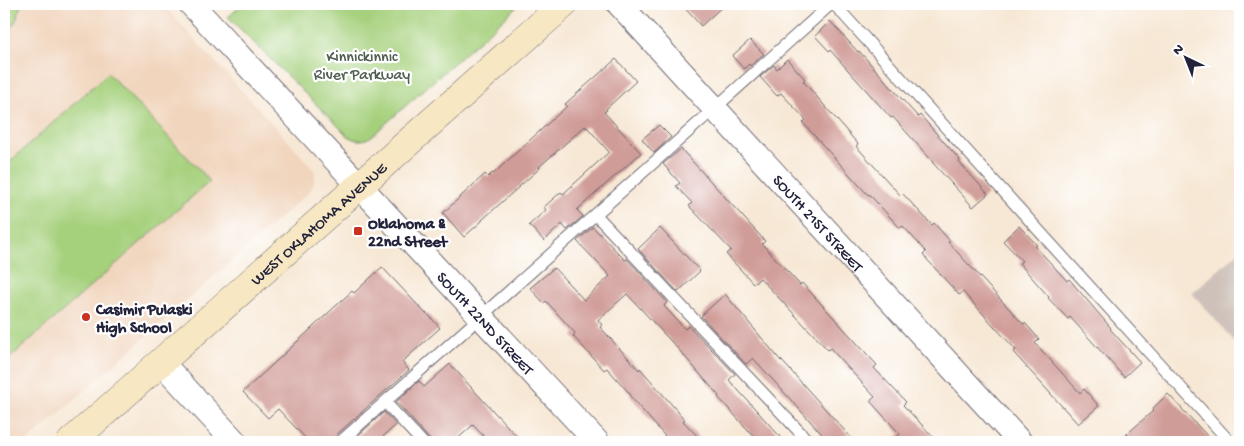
<svg xmlns="http://www.w3.org/2000/svg" width="1244" height="446" font-family="'Gochi Hand',sans-serif">
  <rect width="100%" height="100%" fill="#fff"/>
  <filter id="ink" filterUnits="userSpaceOnUse"><feTurbulence type="fractalNoise" baseFrequency=".02" numOctaves="2"/><feDisplacementMap in="SourceGraphic" scale="10" xChannelSelector="R" yChannelSelector="G"/><feConvolveMatrix kernelMatrix="1 2 1 2 8 2 1 2 1" color-interpolation-filters="sRGB"/></filter>
  <filter id="wash" filterUnits="userSpaceOnUse"><feTurbulence type="fractalNoise" baseFrequency=".0096" numOctaves="4" result="noise"/><feDisplacementMap in="SourceGraphic" scale="20" xChannelSelector="R" yChannelSelector="G"/><feGaussianBlur stdDeviation="1.12" result="paint"/><feColorMatrix in="noise" values="0 0 0 0 0 0 0 0 0 0 0 0 0 0 0 0 0 1.4 0 .05"/><feComposite in="paint" operator="in"/></filter>
  <g filter="url(#wash)">
    <rect width="100%" height="100%" fill="#f7e8d5"/>
    <!-- built -->
    <path fill="#f1d5bd" d="M4 4H162L311 166 315 172V177L314 183 310 191 27 442H4Z"/>
    <!-- industrial -->
    <path fill="#cec1ba" d="M1240 251V348L1192 293Z"/>
    <!-- green -->
    <g fill="#a5d07c" stroke="#64795c">
      <path d="M4 4H21L17 18 4 42Z"/>
      <path d="M243 4H520L372 136C364 141 356 142 348 136L228 17Z"/>
      <path d="M108 73 210 181 4 363V167Z"/>
    </g>
    <g id="blocks">
      <!-- building -->
      <g fill="#d09c98">
        <path d="M681 4H725L701 26Z"/>
        <path d="M830 21 858 52 859 51 918 117 920 115 960 160 959 162 988 194 973 207 932 162H933L893 117 891 118 830 50 829 51 815 36Z"/>
        <path d="M750 40 764 54 750 66 749 64 744 69 732 56Z"/>
        <path d="M616 59 636 81 606 109 607 110 604 112 641 153 577 210 583 216 567 230 562 224 544 241 529 225 546 210 544 207 561 192 563 194 609 152 587 127 586 128 585 126 539 167 540 168 482 220V221L464 237 443 213 485 174 488 177 492 173 493 174 567 106 565 104Z"/>
        <path d="M787 59 805 79 803 81 858 144 856 146 900 195 902 193 932 225 934 223 950 241 948 242 1023 324 1025 323 1039 339 1035 343 1080 393 1084 389 1099 406 1078 424 1013 352 1016 350 963 292 959 295 923 255 926 252 903 226 900 228 869 194 868 195 803 123 806 120 781 93 777 96 760 77 774 65 777 69Z"/>
        <path d="M659 125 671 137 654 153 642 139Z"/>
        <path d="M681 149 765 241 762 244 800 285 802 283 877 365 874 368 906 402 903 405 938 442H890L900 434 870 401 875 397 830 348 828 350 760 278 754 284 726 254 731 250 689 206 692 203 676 186 680 183 663 164Z"/>
        <path d="M1019 226 1037 245 1035 246 1067 281 1069 279 1111 328 1110 329 1140 362 1124 377 1070 317 1068 319 1048 298 1049 297 1019 263 1022 261 1003 241Z"/>
        <path d="M593 227 625 260 627 259 667 302 664 306 685 329 689 326 735 374 729 380 785 442H759L718 397 719 396 680 351 627 294 598 320 602 325 600 327 639 370 640 368 685 420 683 421 703 442H670L630 396 631 395 607 368 604 370 573 336 575 333 546 301 544 303 530 288 554 268 584 300 610 276 577 241Z"/>
        <path d="M660 228 700 271 678 292 638 249Z"/>
        <path d="M382 267 426 314 427 313 440 328 402 362 409 370 335 436 333 442H309L278 409 268 418 243 392 352 291 354 293Z"/>
        <path d="M725 294 781 361V360L855 442H829L753 358 746 364 701 316Z"/>
        <path d="M450 364 481 398 522 442H489L473 425 454 442H432L396 402 419 381 424 387Z"/>
        <path d="M1168 394 1213 442H1118L1154 410 1153 408Z"/>
        <path d="M384 412 396 425 377 442H351Z"/>
      </g>
    </g>
  </g>
  <g filter="url(#ink)">
    <use href="#blocks" fill-opacity="0" stroke="#6d6771" stroke-width="1"/>
    <g fill="none" stroke-linecap="round" stroke-linejoin="round">
      <!-- service casing -->
      <g stroke="#6d6771" stroke-width="13">
        <g id="service">
          <path d="M834 4 1230 442"/>
          <path d="M596 215 809 442"/>
          <path d="M385 402 422 442"/>
          <path d="M340 442 715 108 831 4"/>
        </g>
      </g>
      <!-- minor casing -->
      <g stroke="#6d6771" stroke-width="26">
        <g id="minor">
          <path id="s1" d="M191 4 597 442"/>
          <path id="s2" d="M619 4 1020 442"/>
          <path d="M161 362 235 442"/>
        </g>
      </g>
      <!-- secondary casing -->
      <g stroke="#6d6771" stroke-width="29">
        <g id="secondary">
          <path id="s3" d="M71 442 564 4"/>
        </g>
      </g>
      <!-- service -->
      <use href="#service" stroke="#fff" stroke-width="11"/>
      <!-- minor -->
      <use href="#minor" stroke="#fff" stroke-width="24"/>
      <!-- secondary -->
      <use href="#secondary" stroke="#f7e8c3" stroke-width="28"/>
    </g>
  </g>
  <!-- markers -->
  <g fill="#c8321e" stroke="#fff" stroke-width="2">
    <rect x="353" y="226" width="10" height="10" rx="2.5"/>
    <circle cx="86" cy="317" r="5"/>
  </g>
  <g text-anchor="middle" stroke-width="4.5" stroke-linejoin="round" paint-order="stroke">
    <!-- park labels -->
    <g font-size="16" fill="#505f52" stroke="#fff">
      <text x="362" y="61">Kinnickinnic<tspan x="362" dy="18">River Parkway</tspan></text>
    </g>
    <!-- poi labels -->
    <g font-size="16" font-weight="bold" fill="#22223b" stroke="#fff" text-anchor="start">
      <text x="368" y="228">Oklahoma &amp;<tspan x="368" dy="18">22nd Street</tspan></text>
      <text x="96" y="314">Casimir Pulaski<tspan x="96" dy="18">High School</tspan></text>
    </g>
    <!-- street labels -->
    <g font-size="16" fill="#22223b" stroke="#fff">
      <text dy="6" stroke="none"><textPath href="#s3" startOffset="330">WEST OKLAHOMA AVENUE</textPath></text>
      <text dy="6" stroke="none"><textPath href="#s2" startOffset="296">SOUTH 21ST STREET</textPath></text>
      <text dy="6" stroke="none"><textPath href="#s1" startOffset="434">SOUTH 22ND STREET</textPath></text>
    </g>
  </g>
  <!-- margin -->
  <rect width="1244" height="446" fill="none" stroke="#fff" stroke-width="20"/>
  <!-- north arrow -->
  <g transform="translate(1186 58) rotate(317)" stroke="#ffffff" stroke-width="4" paint-order="stroke">
  <path d="M0-4L9 19L0 12L-9 19Z" fill="#22223b"/>
  <text y="-8" font-size="14" font-weight="bold" text-anchor="middle" fill="#22223b">N</text>
  </g>
</svg>
